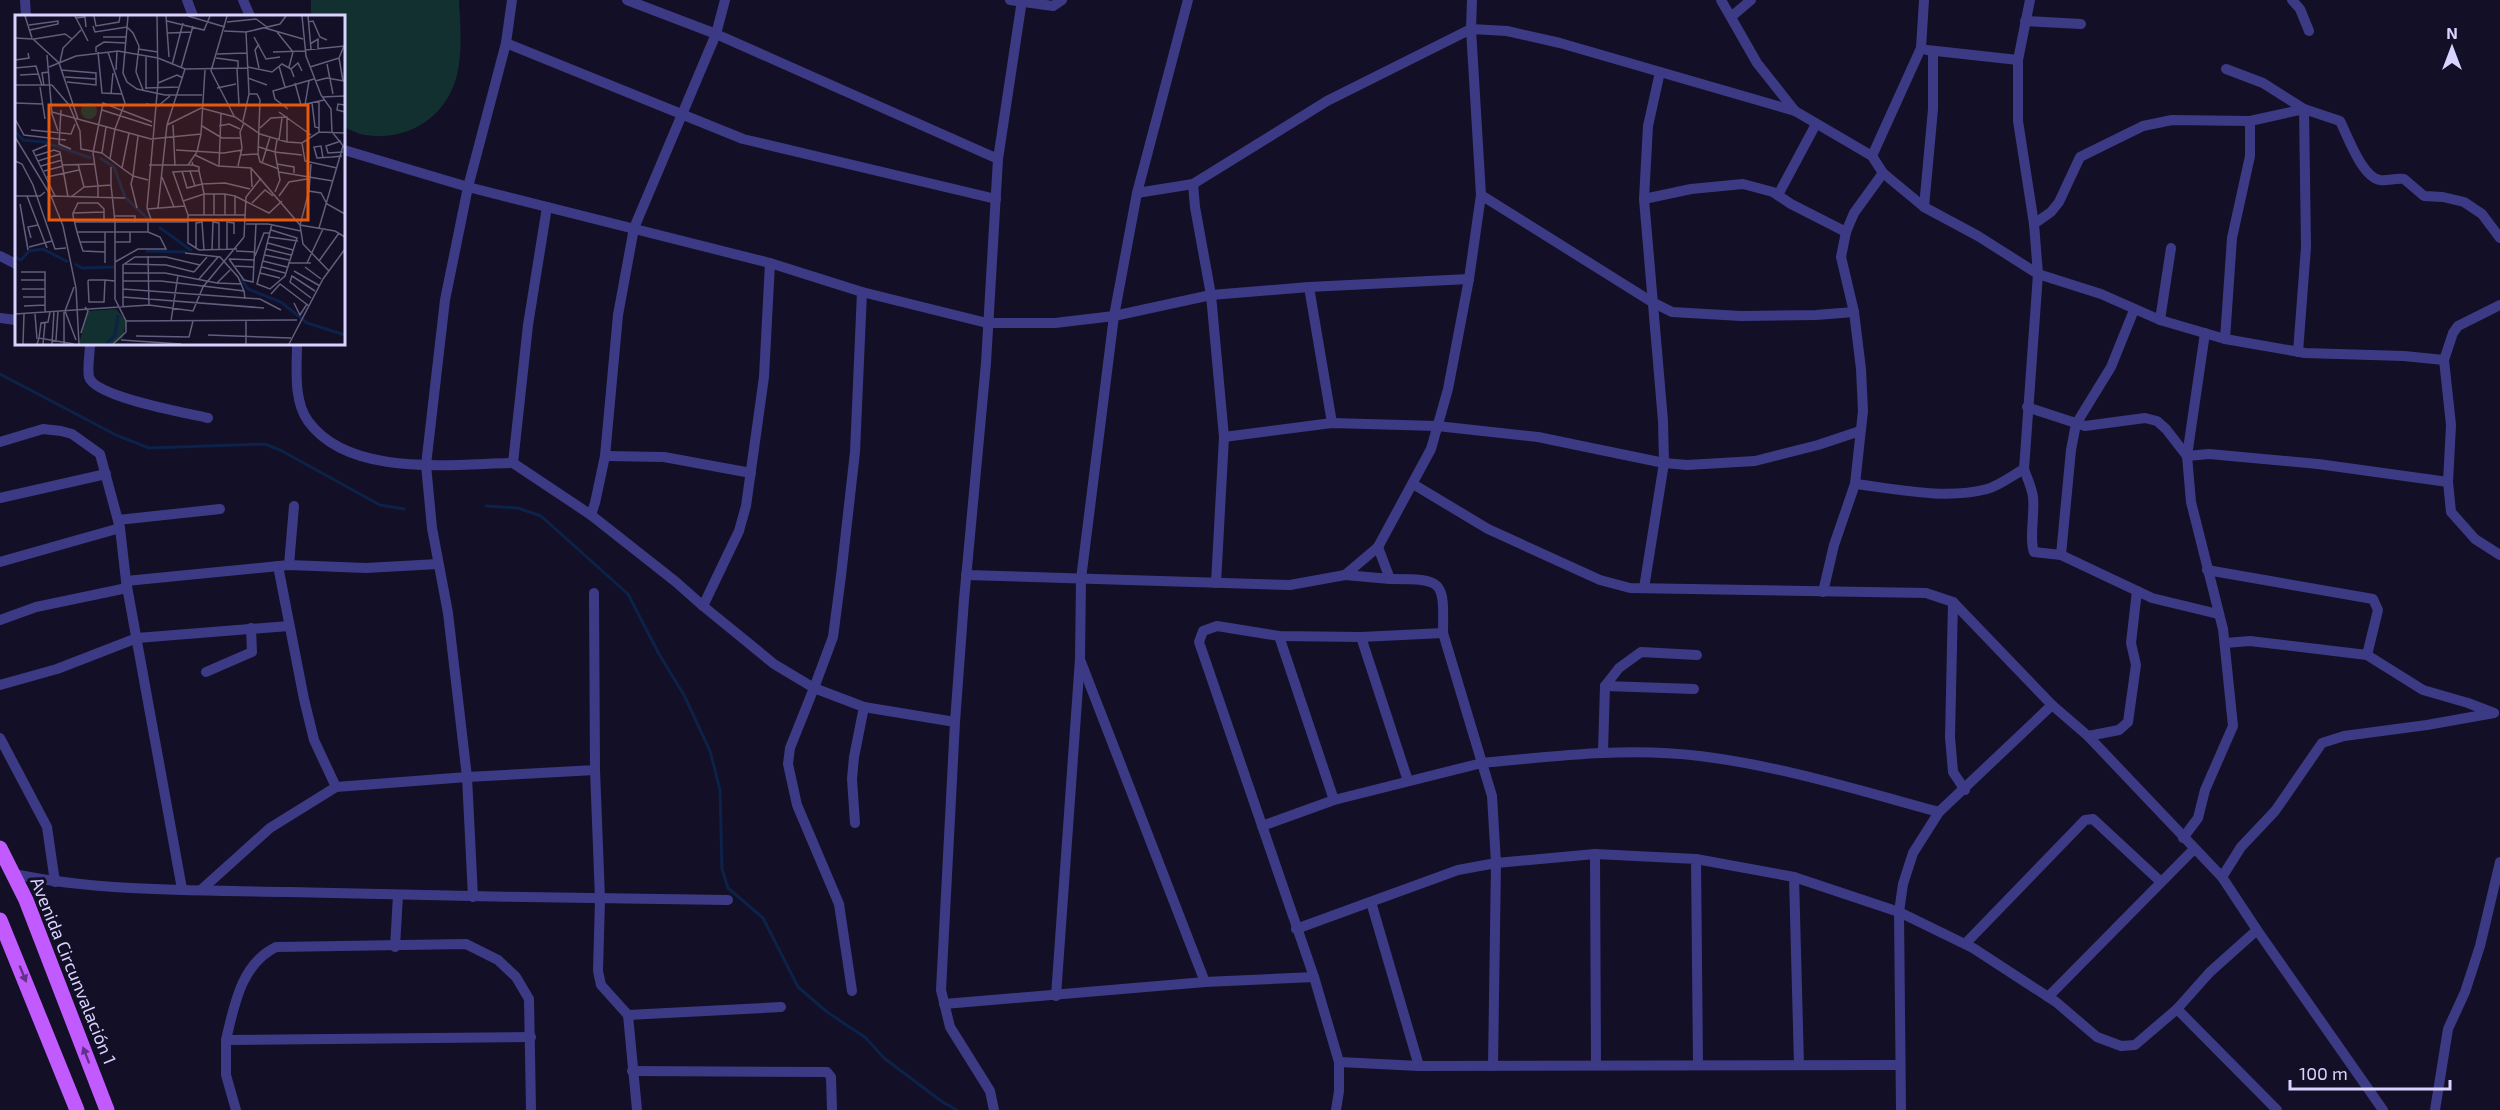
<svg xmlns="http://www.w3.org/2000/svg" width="2500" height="1110" font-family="'Exo 2',sans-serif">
  <rect width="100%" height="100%" fill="#130f26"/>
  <!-- green -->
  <path fill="#12302f" d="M311 0H459C460 24 463 51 457 75 447 116 409 142 365 135 358 134 350 130 344 127V16H311Z"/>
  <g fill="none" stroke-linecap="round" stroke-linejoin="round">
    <!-- stream -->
    <g stroke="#0c2248" stroke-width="3">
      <path d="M0 374 116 435 149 448 265 444 282 451 380 505 404 509"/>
      <path d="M486 506 518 508 541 516 628 594 659 654 684 695 710 751 720 790 722 869 728 888 763 918 798 987 827 1012 866 1038 884 1058 941 1101 957 1110"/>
    </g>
    <!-- minor -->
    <g stroke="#3d3a85" stroke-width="10">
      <path d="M25 0 26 16"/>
      <path d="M187 0 193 16"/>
      <path d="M243 0 250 16"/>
      <path d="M627 0 716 34 998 159"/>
      <path d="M1010 0 1053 6 1062 0"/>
      <path d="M1721 0 1757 63 1795 111"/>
      <path d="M2292 0 2300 9 2309 31"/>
      <path d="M1731 17 1751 0"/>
      <path d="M2025 21 2081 24"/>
      <path d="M506 43 743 139 996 199"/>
      <path d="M1927 50 2018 60"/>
      <path d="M2226 69 2263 83 2304 109 2340 121C2348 137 2362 177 2380 180 2388 181 2395 178 2404 179L2424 196 2443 197 2464 202 2482 214 2500 238"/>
      <path d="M344 150 468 187 770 263 862 292 987 323H1055L1114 316 1211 295 1309 287 1469 279"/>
      <path d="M1872 156 1921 48 1924 0"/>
      <path d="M1193 184 1195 207 1211 295 1224 437 1216 583"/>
      <path d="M1137 193 1193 184 1327 101 1471 29 1507 31 1560 43 1795 111 1872 156 1883 173 1924 207 1978 236 2038 274 2101 294 2160 320 2225 339 2305 353 2404 356 2444 360"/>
      <path d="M1481 195 1652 302 1672 312 1741 316 1816 315 1854 312"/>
      <path d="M1778 195 1816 124"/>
      <path d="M1644 199 1691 189 1743 184 1773 192 1791 204 1846 232"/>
      <path d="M547 207 528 325 513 463 591 515"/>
      <path d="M1924 207 1933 109V53"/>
      <path d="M2034 224 2051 212 2059 202 2080 157 2143 126 2172 120 2250 121 2304 109 2306 247 2298 352"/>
      <path d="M0 256 16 264"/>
      <path d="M770 263 764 377 746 506 739 531 703 606 774 664 814 688 790 748 788 764 797 805 839 904 852 991"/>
      <path d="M1309 287 1332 423"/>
      <path d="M862 292 855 452 841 576 833 637 814 688 864 707 955 722"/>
      <path d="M2500 305 2458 326 2453 333 2444 360 2451 425 2448 482 2451 512 2475 539 2500 555"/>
      <path d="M0 318 16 320"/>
      <path d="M2160 320 2171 248"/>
      <path d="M2205 333 2187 456 2209 454 2318 464 2448 482"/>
      <path d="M2225 339 2232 238 2250 156V121"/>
      <path d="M90 344C90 353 87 368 89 377 95 397 186 413 208 418"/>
      <path d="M297 344C297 367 293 400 308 421 349 478 452 464 513 463"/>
      <path d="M2027 407 2085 426 2145 418 2157 421 2166 429 2187 456 2191 502 2223 629 2233 726 2205 790 2198 818 2183 838"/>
      <path d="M1224 437 1332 423 1437 426 1538 437 1664 463 1687 465 1755 461 1818 445 1860 431"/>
      <path d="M0 442 43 429 61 431 72 434 100 454 120 528 126 581 182 889"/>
      <path d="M605 456 664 457 751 473"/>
      <path d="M2024 469C2027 478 2032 488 2033 497 2035 512 2029 540 2034 552L2061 555 2152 598 2218 614"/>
      <path d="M1413 484 1488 529 1600 580 1630 588 1926 593 1953 602 2052 705 2088 736 2222 877 2257 930 2383 1110"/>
      <path d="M1855 484C1897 489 1945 500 1987 489 1999 486 2013 475 2024 469L2038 274 2034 224 2018 121V60L2030 0"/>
      <path d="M0 498 106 474"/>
      <path d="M118 520 220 509"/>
      <path d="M2061 555 2071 450 2076 424 2111 367 2134 310"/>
      <path d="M0 562 120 528"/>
      <path d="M289 565 294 506"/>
      <path d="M2207 570 2373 599 2378 610 2367 655"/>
      <path d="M966 575 1290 585 1345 575 1390 579 1378 547"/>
      <path d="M1345 575 1378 547 1431 449 1448 389 1469 279 1481 195 1471 29 1472 0"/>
      <path d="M1390 579C1444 579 1444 580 1443 633L1361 637 1408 781"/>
      <path d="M126 581 289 565 366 568 438 564"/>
      <path d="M1644 588 1664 463 1663 421 1644 199 1648 126 1660 72"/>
      <path d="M1823 592 1834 545 1855 484 1863 411 1861 369 1854 312 1841 257 1846 232 1854 213 1883 173"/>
      <path d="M1953 602 1950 737 1953 772 1965 790"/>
      <path d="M703 606 676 582 591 515 595 503 605 456 618 315 634 228 716 34 725 0"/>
      <path d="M0 620 36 607 127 588"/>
      <path d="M1443 633 1482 763C1555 756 1627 747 1700 756 1781 766 1861 791 1939 812"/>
      <path d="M1279 636 1334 800 1482 763 1492 796 1496 863 1595 854 1596 1065"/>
      <path d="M2225 643 2250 641 2367 655 2423 690 2468 703 2494 713"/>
      <path d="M1081 662 1205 982"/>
      <path d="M206 672 252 652 251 628"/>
      <path d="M0 685 57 669 137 638 289 626"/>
      <path d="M1605 686 1694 689"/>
      <path d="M2088 736 2119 730 2128 722 2136 665 2131 643 2137 591"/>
      <path d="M0 738 47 827 55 882"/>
      <path d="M1603 751 1605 686 1619 668 1641 652 1697 655"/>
      <path d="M595 770 600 899 598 971 601 985 628 1015 637 1110"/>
      <path d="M336 787 467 777 448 613 432 528 426 465 445 300 468 187 506 43 512 0"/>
      <path d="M855 823 852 779 854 757 864 707"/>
      <path d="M1262 826 1334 800"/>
      <path d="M1595 854 1696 859 1698 1065"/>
      <path d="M1696 859 1794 877 1799 1065"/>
      <path d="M14 874C100 892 200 890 289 892 435 896 582 898 728 900"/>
      <path d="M1794 877 1899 912 1973 948 2056 1002 2097 1037 2121 1046 2135 1045 2177 1009 2210 972 2257 930"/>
      <path d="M2222 877 2241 847 2275 811 2322 743 2344 736 2427 725 2494 713"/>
      <path d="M201 890 270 828 336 787 314 740 304 699 278 566"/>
      <path d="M473 897 467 777 595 770 594 593"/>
      <path d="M1371 902 1419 1066"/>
      <path d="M1296 929 1458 870 1496 863 1493 1066"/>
      <path d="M1965 944 2085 820 2093 819 2161 882"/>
      <path d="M395 947 398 895"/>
      <path d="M1056 996 1080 659 1081 579 1114 316 1137 193 1188 0"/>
      <path d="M2048 997 2194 849"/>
      <path d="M944 1004 1205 982 1314 977"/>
      <path d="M2177 1009 2277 1110"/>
      <path d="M628 1015 781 1007"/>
      <path d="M226 1040C234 1006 241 964 276 947L466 944 498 960 516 977 529 999 531 1110"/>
      <path d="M1339 1062 1419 1066 1900 1065"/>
      <path d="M632 1071 827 1072 831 1077 832 1110"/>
      <path d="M236 1110 226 1075V1040L531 1037"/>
      <path d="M994 1110 990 1091 950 1027 941 990 955 722 964 600 986 363 998 159 1022 0"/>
      <path d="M1336 1110 1339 1091V1062L1314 977 1199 642 1203 631 1217 626 1279 636 1361 637"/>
      <path d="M1901 1110 1899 912 1903 884 1913 853 1939 812 2052 705"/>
      <path d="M2435 1110 2448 1029 2465 992 2480 946 2500 862"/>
    </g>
    <!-- primary -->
    <g stroke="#c25bff" stroke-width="15">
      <path d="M0 848 26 900 107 1110"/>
      <path d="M0 920 77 1110"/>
    </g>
  </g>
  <!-- one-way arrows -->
  <defs><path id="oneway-solid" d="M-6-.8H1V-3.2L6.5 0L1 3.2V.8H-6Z" transform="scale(1.5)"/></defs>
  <g fill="#623188">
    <use href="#oneway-solid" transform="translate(23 974) rotate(68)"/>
    <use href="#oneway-solid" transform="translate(86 1055) rotate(-111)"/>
  </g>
  <g text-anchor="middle" stroke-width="6" stroke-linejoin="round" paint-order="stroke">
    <!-- street labels -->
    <g font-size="18" fill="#d9d4ff" stroke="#130f26">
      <text transform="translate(73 971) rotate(68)" y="6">Avenida Circunvalación 1</text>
    </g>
  </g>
  <!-- overview -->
  <g transform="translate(15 15)">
    <rect width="330" height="330" fill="#130f26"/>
    <path d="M66 96a8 8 0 1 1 16 0a8 8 0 1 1-16 0ZM101 294 111 306 108 323 98 329H64L73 296Z" fill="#12302f"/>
    <path fill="none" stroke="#0c2248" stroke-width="3" d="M0 116 8 125 29 127 76 143M85 143 99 152 110 182 134 205M144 212 177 236M131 236 171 237M0 242 6 245 14 236 28 234 53 247M60 249 67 253 99 252M226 263 233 274 266 287 292 308 330 320M91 329 100 320 103 300"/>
    <path fill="none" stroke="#625e7d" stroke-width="1.5" d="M10 1 17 23M60 1 73 26M79 1 81 11 104 7 105 1M113 1 108 58 112 67 122 74 150 80H187M151 1 154 42M173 1 210 12M212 1 196 56 219 101M287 1 291 41 306 80 316 94 317 117 330 133M293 1 296 34M60 3 70 2 71 12M152 6 189 15 195 1M212 7 241 4 252 12M293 7 298 6 305 22 312 25M14 10 43 6V9L15 15M78 11 80 17 112 12 118 18 124 31 121 57 128 75M250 13 288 24M209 16 231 17 265 9 271 1M262 17 278 37 274 52M153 18 176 17M88 22H112M239 22 251 44 265 42M0 23 18 24 44 48 63 104M19 24 50 19 57 24M295 29 303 24V34M123 34 143 37M290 35 330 31M81 37V32L89 27 111 28M83 37 87 78 107 79M93 37 110 88 100 114 95 144 107 153M258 37 290 36M202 39 232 38M32 40 37 99 43 116M201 43 223 46V54M0 45 14 43 13 38M45 47 48 33 66 15M312 49 318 79M157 50 168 8M264 51 270 72M34 52 61 41 103 36 143 43 170 54 233 53M233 52 257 57 267 49 276 54M295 52 324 43M0 53 21 51 27 71M166 53 178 11M244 53 240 35 244 29M222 54 224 90M46 55 81 58V70L52 67M101 55 102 36M5 60 23 59M50 62 81 64M279 62 276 54 283 48 287 56M233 63 252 70M300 66 312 63 329 66M328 66 324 43 329 31M143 68 162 60 168 63M280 68 286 90 309 85M0 70H37M37 70 54 90 65 116 66 134 87 138M29 71 27 58 34 57M25 72 30 104M130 73 165 72M202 73 221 69M131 74V42M96 79 98 58M307 82 330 81M0 88 28 89M297 88 300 112 304 113M131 89 143 91 155 81M290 90 294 66M330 90 323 89 322 95 330 97M273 94 260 84 258 76 299 64M46 95 44 129 56 134M87 95 137 111M37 97 136 124 186 119M264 97 296 120M0 104 9 120 51 125M228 106 234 79 231 17M152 110 186 93 220 102 245 119 272 127 287 128 304 117 330 118M158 110 160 151M187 111 207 123H226M204 111 214 109 225 114M91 112 87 138 95 144M245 113 256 103 272 102V127M16 115 56 119 60 109M304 117V86M114 118 107 153 118 161 116 169 122 193M123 121 118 161 133 165M0 122 36 181 48 211 61 273 64 329M262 125 260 137 287 140M264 125 267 103M326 126 311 131 313 138 328 137M287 128 290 146 322 153M32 130 18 136 40 181M244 132 260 137 265 165 260 177M161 135 209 138 227 135M243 139 245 147 264 154M180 140 203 151 236 153 285 210 320 216 330 222M226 140 243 139 245 85 242 79H234M20 141 39 135 45 137 53 182M308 143 306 131 299 132 302 143 317 142 327 141M0 146 7 149 18 170 40 234 51 233M23 146 45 139M247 148 255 122M262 149 279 152V158M296 149 294 176 306 178 312 189 330 199M47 150 80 149M134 150H178L177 147M173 150 182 137 186 119 190 55M178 150 184 152V156H175L180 171M26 151 47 145M204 151 206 98M223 151 227 133 225 117 229 108M236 153 237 172M29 156 48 151M167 156 172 173 187 169 189 179H199V200M175 156 158 157 173 200V228L184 235 222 234M184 156 187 169 210 168 235 174M264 157 318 166M32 162 64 155M147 162 159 192M96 170 100 207V284L111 306V317L98 329M69 172 83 171 78 138 88 88 137 107M294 176 285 210 288 229 314 256M199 179H210V200M210 179 220 181V200M0 181H25L30 177M12 181 32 233M37 181 110 183M220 181 254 198 267 186M264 181 274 167 292 164M56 182 69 172 63 149M83 183V171L96 170V152M168 186 189 179V200M237 188 250 175 258 181M5 189 13 235M143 193 152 110 170 54M132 194 170 191M89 197 58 198V201L62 217H90V248M58 198 63 188H83L89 194V207M173 200H231M100 201H120V207M60 207H172M137 207 132 193 143 68 142 1M231 209H253L286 216M304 213 328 131M256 215 282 223 270 261 255 274 242 269 257 209M62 217 65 227H90M90 217H115M229 222 231 182 246 163M254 222 283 226M16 223 13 212 23 210M65 227 68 236 90 237M100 227H115V217H133V207M253 228 278 235M14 232 37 226M181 233V208L187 207 189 235M251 234 276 240M197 235 198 207 204 208V235M212 235V207L219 208V219M221 236 240 237M170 238 205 242 223 262 229 276M250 240 274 245M133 241 134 291M240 241 249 218H255M214 244 229 265 238 267 241 209M214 244 240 245M248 246 272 252M304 246 324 218M100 247 123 234H151L145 222 133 217M273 248H296M292 248 308 214M110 249 151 250 179 257M218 251 239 252M247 252 270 258M290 252 306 264M279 256 305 271M6 257H30V297M179 257 192 242M108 258H150L202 268 227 269M245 258 265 263M184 264 203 242M6 265H30M90 265 89 287H74L73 266 74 265H90L100 266M108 266H146L229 276 230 284M202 268 215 255M59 272 50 296 61 325M7 274H30M108 274 245 284 266 295M256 279 265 269 294 291M8 282H30M108 282 249 293M296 283 275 267 277 261 300 276M279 288 285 300 292 289M9 291 30 290M108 292V250L120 242H151L185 250M49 297V329M0 299 134 290 178 296 188 272 229 222M20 299 22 324M111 306 282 305M156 306 163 260M66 318 73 296 70 292M193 320 276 323M121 321 174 322 178 306M24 323 26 308 33 307 35 297M41 325 43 296M106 325 166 329M8 329 9 299M22 329 24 323 59 329M28 329 30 308M37 329 39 296M231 329V305M274 329 308 264 330 234"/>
    <path fill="#e8590c" fill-opacity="0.15" stroke="#e8590c" stroke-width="3" d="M34 90H293V205H34Z"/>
    <rect width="330" height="330" fill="none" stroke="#d9d4ff" stroke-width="3"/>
  </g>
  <!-- north arrow -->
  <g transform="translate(2452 48)" stroke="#130f26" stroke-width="4.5" paint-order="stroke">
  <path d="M0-4.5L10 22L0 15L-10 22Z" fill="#d9d4ff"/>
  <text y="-9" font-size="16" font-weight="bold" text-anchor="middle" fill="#d9d4ff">N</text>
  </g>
  <!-- scale -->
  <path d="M2290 1080v9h160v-9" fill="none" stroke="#d9d4ff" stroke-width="3"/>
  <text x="2299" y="1080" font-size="18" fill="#d9d4ff" stroke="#130f26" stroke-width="4.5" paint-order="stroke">100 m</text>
</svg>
